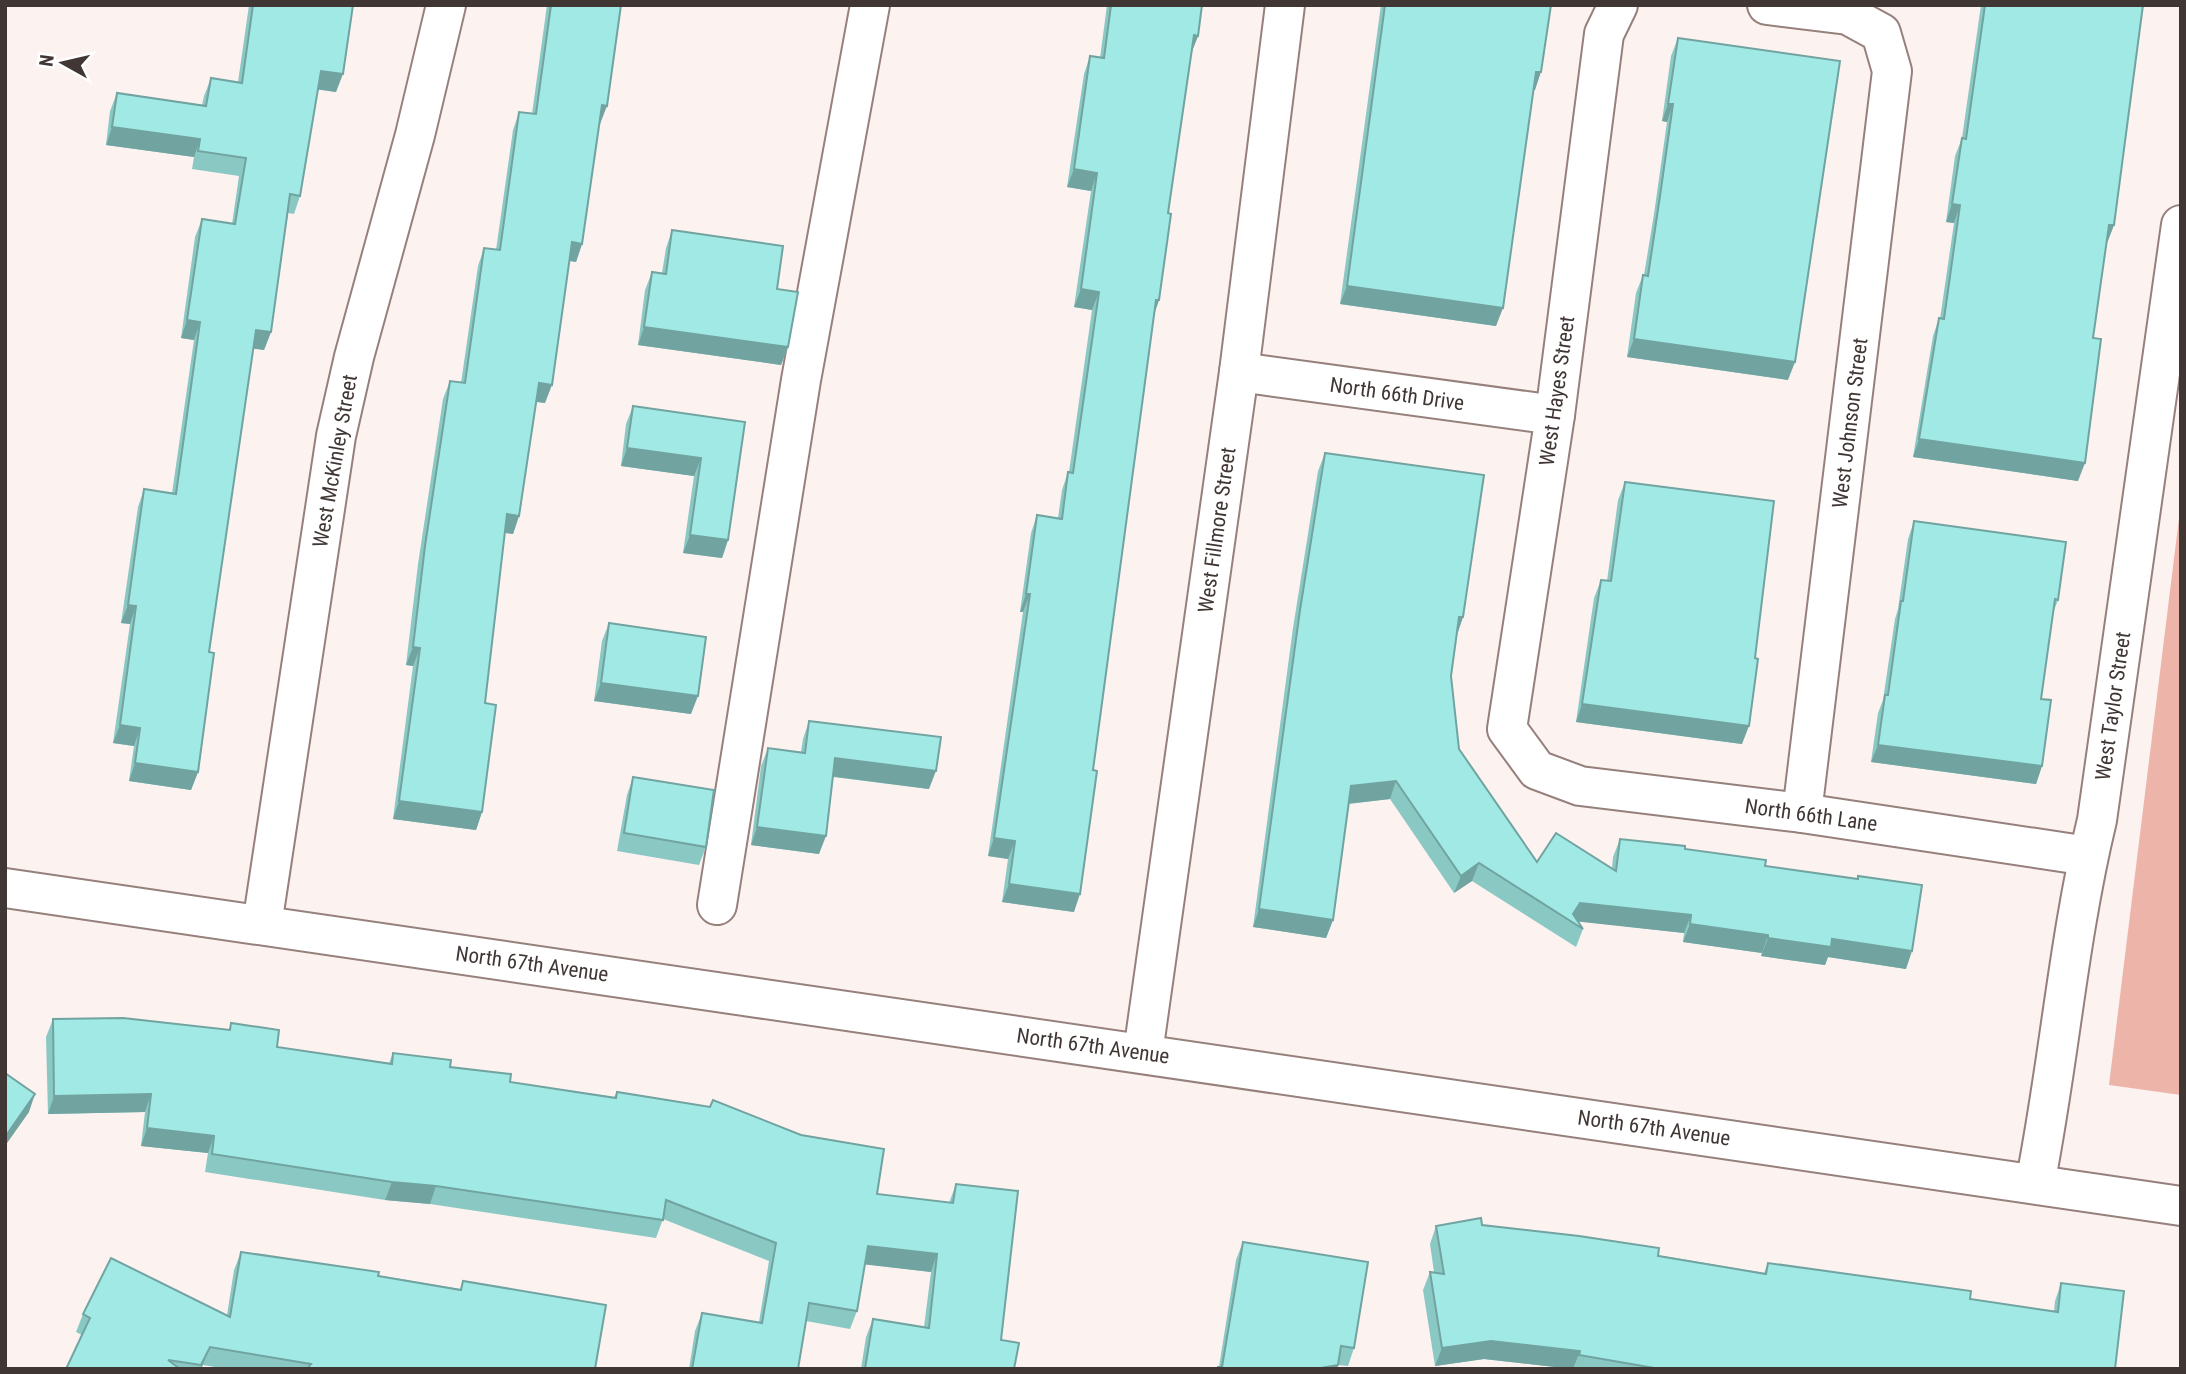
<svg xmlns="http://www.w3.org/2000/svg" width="2186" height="1374" font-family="'Roboto Condensed',sans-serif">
  <rect width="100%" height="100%" fill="#fcf2f0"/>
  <!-- green -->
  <path fill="#edb4a9" d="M2181 502V1095L2109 1085Z"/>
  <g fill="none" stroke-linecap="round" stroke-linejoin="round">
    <!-- minor casing -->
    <g stroke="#96807c" stroke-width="42">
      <g id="minor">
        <path d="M1618 5 1604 34 1555 415 1507 729 1537 770 1580 786 1802 813 2088 856"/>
        <path d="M1767 5 1848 15 1881 33 1892 71 1802 813"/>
        <path d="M1239 372 1555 415"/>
        <path d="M717 905 801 380 870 5"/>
        <path d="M262 925 336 436 354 357 415 135 446 5"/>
        <path d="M1143 1053 1239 372 1285 5"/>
        <path d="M2035 1184C2059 1063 2068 940 2097 820L2181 225"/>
      </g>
    </g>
    <!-- major casing -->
    <g stroke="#96807c" stroke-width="42">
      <path id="major" d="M5 888 2181 1206"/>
    </g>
    <!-- minor -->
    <use href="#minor" stroke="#fff" stroke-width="38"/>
    <!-- major -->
    <use href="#major" stroke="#fff" stroke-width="38"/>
  </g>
  <!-- wall -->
  <g fill="#8ac8c4">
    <path d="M249 5H353L336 92 318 89 300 196 294 214 288 213 271 332 264 350 253 348 209 652 198 772 191 790 129 781 134 746 113 743 130 624 121 623 138 507 144 489 172 493 194 340 181 338 195 237 202 219 232 224 239 176 192 169 194 157 106 145 110 111 117 93 202 105 204 96 211 78 238 82Z"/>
    <path d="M547 5H621L600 124H599L582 244 576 262 569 261 545 403 536 402 519 516 513 534 505 533 485 703 482 812 476 830 393 819 413 666 406 665 418 564 443 399 450 381 461 383 478 266 484 248 496 250 513 130 519 112 532 114Z"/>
    <path d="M1107 5H1202L1198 36 1192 51 1168 213 1159 300 1153 316 1074 912 1002 902 1008 859 988 856 1023 612H1020L1031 533 1037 515 1058 518 1062 490 1068 472H1069L1092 310 1074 307 1091 191 1067 187 1084 74 1090 56 1100 58Z"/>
    <path d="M1381 5H1551L1535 90H1533L1496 326 1340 304Z"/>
    <path d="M1981 5H2143L2114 225 2107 243H2106L2093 338 2078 481 1913 457 1933 336 1939 318 1940 319 1954 223 1946 222 1955 156 1962 138Z"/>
    <path d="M1678 38 1788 380 1627 357 1636 293 1643 275H1644L1654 214 1667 122 1662 121 1671 56Z"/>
    <path d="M672 230 777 289 788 347 781 365 638 345 645 290 652 272 662 273 666 248Z"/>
    <path d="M633 406 745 422 728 540 722 558 683 553 694 476 621 466 626 424Z"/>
    <path d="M1325 453 1463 617 1457 634 1451 676 1459 749 1537 862 1612 868 1613 857 1620 839 1685 849 1765 866 1857 879 1858 876 1906 969 1828 957 1825 965 1761 956 1762 953 1683 942 1684 933 1578 921 1583 929 1576 947 1472 881 1454 893 1390 799 1349 804 1333 920 1326 938 1253 927 1293 628 1318 471Z"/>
    <path d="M1625 482 1742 744 1576 722 1594 598 1601 580 1607 581 1618 500Z"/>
    <path d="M1914 521 2058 600 2053 613 2041 699 2042 766 2036 784 1871 762 1878 713 1883 700 1895 619 1898 609 1908 539Z"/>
    <path d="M609 623 691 714 594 701 602 641Z"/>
    <path d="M809 721 929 789 833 777 819 854 751 845 761 766 768 748 801 752 803 739Z"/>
    <path d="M633 777 706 847 699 865 617 851 627 795Z"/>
    <path d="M53 1019 229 1030 231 1023 277 1047 389 1063 393 1053 510 1082 614 1097 617 1092 877 1194 949 1203 956 1184 1001 1340 1014 1369H861L866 1337 873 1319 924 1327 931 1272 865 1264 857 1311 850 1329 806 1321 798 1369H689L695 1331 702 1313 759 1322 769 1261 663 1219 656 1238 430 1204 385 1200 205 1172 208 1153 141 1146 145 1112 48 1114 46 1037Z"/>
    <path d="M1482 1225 1764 1273 1768 1263 1970 1299 2054 1311 2055 1301 2061 1283 2115 1369H1573L1484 1359 1435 1366 1423 1290 1430 1272H1434L1430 1244 1436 1226Z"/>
    <path d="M1243 1242 1354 1348 1348 1366 1338 1365 1337 1369H1217L1219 1367 1236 1260Z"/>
    <path d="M241 1252 460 1289 463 1281 595 1369H227L203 1365 201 1369H66L82 1335 76 1332 83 1314 227 1315 234 1270Z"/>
  </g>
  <!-- shaded-wall -->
  <g fill="#71a3a0">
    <path d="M1194 35 1198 36 1191 54Z"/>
    <path d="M321 71 343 74 336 92 314 89Z"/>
    <path d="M1536 72H1541L1535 90 1529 89Z"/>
    <path d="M1668 104H1673L1667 122 1662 121Z"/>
    <path d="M602 105 607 106 600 124 595 123Z"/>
    <path d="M112 127 200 139 194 157 106 145Z"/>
    <path d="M1074 169 1097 173 1091 191 1067 187Z"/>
    <path d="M1952 204 1960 205 1954 223 1946 222Z"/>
    <path d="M2109 225H2114L2107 243H2102Z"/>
    <path d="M572 242 582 244 576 262 565 260Z"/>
    <path d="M1347 286 1503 308 1496 326 1340 304Z"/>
    <path d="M1081 289 1099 292 1092 310 1074 307Z"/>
    <path d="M1156 300H1159L1153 318Z"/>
    <path d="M187 320 200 322 194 340 181 338Z"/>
    <path d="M644 327 788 347 781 365 638 345Z"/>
    <path d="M256 330 271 332 264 350 249 348Z"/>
    <path d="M1634 339 1795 362 1788 380 1627 357Z"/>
    <path d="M539 383 552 385 545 403 532 401Z"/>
    <path d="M1919 439 2085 463 2078 481 1913 457Z"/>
    <path d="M627 448 701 458 694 476 621 466Z"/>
    <path d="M507 514 519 516 513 534 501 532Z"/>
    <path d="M690 535 728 540 722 558 683 553Z"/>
    <path d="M1026 594H1030L1023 612H1020Z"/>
    <path d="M128 605 136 606 130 624 121 623Z"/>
    <path d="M1459 617H1463L1457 635Z"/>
    <path d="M413 647 420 648 413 666 406 665Z"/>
    <path d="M601 683 698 696 691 714 594 701Z"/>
    <path d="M1582 704 1749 726 1742 744 1576 722Z"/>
    <path d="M120 725 140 728 134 746 113 743Z"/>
    <path d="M1878 745 2042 766 2036 784 1871 762Z"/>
    <path d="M835 758 936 771 929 789 829 776Z"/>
    <path d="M135 763 198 772 191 790 129 781Z"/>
    <path d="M1396 781 1390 799 1345 804 1351 786Z"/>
    <path d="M399 801 482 812 476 830 393 819Z"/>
    <path d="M757 827 826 836 819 854 751 845Z"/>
    <path d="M994 838 1015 841 1008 859 988 856Z"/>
    <path d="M1479 863 1472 881 1454 893 1461 876Z"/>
    <path d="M1009 884 1080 894 1074 912 1002 902Z"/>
    <path d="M1580 903 1691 915 1684 933 1573 921V914Z"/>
    <path d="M1259 909 1333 920 1326 938 1253 927Z"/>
    <path d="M1690 924 1768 935 1762 953 1683 942Z"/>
    <path d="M1768 938 1832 939 1912 951 1906 969 1828 957 1825 965 1761 956Z"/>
    <path d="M35 1094 29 1112 5 1146V1137Z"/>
    <path d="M151 1094 145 1112 48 1114 54 1096Z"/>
    <path d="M147 1128 214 1136 208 1153 141 1146Z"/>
    <path d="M392 1182 436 1186 430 1204 385 1200Z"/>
    <path d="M868 1246 937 1254 931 1272 861 1264Z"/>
    <path d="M1491 1341 1580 1351 1573 1369 1484 1359 1435 1366 1442 1348Z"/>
    <path d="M210 1347 201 1369H200Z"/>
    <path d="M1338 1365 1337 1369H1315Z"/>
  </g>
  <!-- building -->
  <g fill="#a1e9e4" stroke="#71a3a0" stroke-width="2">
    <path d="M253 5H353L343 74 321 71 300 196 290 194 271 332 256 330 209 652 214 653 198 772 135 763 140 728 120 725 136 606 128 605 144 489 176 494 200 322 187 320 202 219 235 224 246 158 198 151 200 139 112 127 117 93 206 106 211 78 242 83Z"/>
    <path d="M551 5H621L607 106 602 105 582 244 572 242 552 385 539 383 519 516 507 514 485 703 496 705 482 812 399 801 420 648 413 647 425 546 450 381 465 383 484 248 500 250 519 112 536 114Z"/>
    <path d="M1111 5H1202L1198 36 1194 35 1168 213 1171 214 1159 300H1156L1093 770 1097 771 1080 894 1009 884 1015 841 994 838 1030 594H1026L1037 515 1062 519 1068 472 1073 473 1099 292 1081 289 1097 173 1074 169 1090 56 1104 58Z"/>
    <path d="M1385 5H1551L1541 72H1536L1503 308 1347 286Z"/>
    <path d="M1985 5H2143L2114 225H2109L2093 338 2101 339 2085 463 1919 439 1939 318 1944 319 1960 205 1952 204 1962 138 1966 139Z"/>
    <path d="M1678 38 1840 61 1795 362 1634 339 1643 275 1648 276 1660 196 1673 104H1668Z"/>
    <path d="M672 230 783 246 777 289 798 292 788 347 644 327 652 272 666 274Z"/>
    <path d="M633 406 745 422 728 540 690 535 701 458 627 448Z"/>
    <path d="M1325 453 1484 475 1463 617H1459L1451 676 1459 749 1537 862 1556 833 1616 871 1620 839 1685 846V849L1766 860 1765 866 1858 879V876L1922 885 1912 951 1832 939 1831 947 1768 938V935L1690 924 1691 915 1580 903 1573 914 1583 929 1479 863 1461 876 1396 781 1351 786 1333 920 1259 909 1300 610Z"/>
    <path d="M1625 482 1774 501 1755 658 1758 659 1749 726 1582 704 1601 580 1611 581Z"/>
    <path d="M1914 521 2066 542 2058 600 2055 599 2041 699 2051 700 2042 766 1878 745 1885 695H1888L1901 601H1903Z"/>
    <path d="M609 623 706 637 698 696 601 683Z"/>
    <path d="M809 721 941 737 936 771 835 758 826 836 757 827 768 748 805 753Z"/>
    <path d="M633 777 714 790 706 847 624 833Z"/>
    <path d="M123 1018 230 1030 231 1023 279 1030 277 1047 392 1064 393 1053 451 1060 450 1067 511 1074 510 1082 616 1098 617 1092 710 1107 713 1100 801 1135 884 1149 877 1194 953 1203 956 1184 1018 1191 1001 1340 1019 1343 1014 1369H865L873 1319 929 1328 937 1254 868 1246 857 1311 809 1303 798 1369H692L702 1313 762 1323 776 1243 666 1200 663 1220 436 1186 392 1182 212 1154 214 1136 147 1128 151 1094 54 1096 53 1019Z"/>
    <path d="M5 1073 35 1094 5 1137Z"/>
    <path d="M1481 1218 1482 1225 1579 1236 1659 1248 1658 1256 1766 1274 1768 1263 1971 1291 1970 1299 2058 1312 2061 1283 2124 1291 2115 1369H1660L1579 1355 1580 1351 1491 1341 1442 1348 1430 1272 1444 1274 1436 1226Z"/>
    <path d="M1243 1242 1368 1262 1354 1348 1341 1346 1338 1365 1315 1369H1218V1367H1222Z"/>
    <path d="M241 1252 379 1272 378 1276 461 1290 463 1281 606 1305 595 1369H307L311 1364 210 1347 201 1365 168 1360 180 1369H66L90 1318 83 1314 111 1258 230 1317Z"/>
  </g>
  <g text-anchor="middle" stroke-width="6" stroke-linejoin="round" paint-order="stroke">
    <!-- street labels -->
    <g font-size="21" fill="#403735" stroke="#fff">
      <text transform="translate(1557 391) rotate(-82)" y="7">West Hayes Street</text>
      <text transform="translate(1397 394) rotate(8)" y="7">North 66th Drive</text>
      <text transform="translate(1850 423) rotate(-83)" y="7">West Johnson Street</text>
      <text transform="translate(335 461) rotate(-80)" y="7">West McKinley Street</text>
      <text transform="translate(1217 530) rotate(-82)" y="7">West Fillmore Street</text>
      <text transform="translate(2113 706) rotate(-82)" y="7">West Taylor Street</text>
      <text transform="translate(1811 815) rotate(8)" y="7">North 66th Lane</text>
      <text transform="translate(532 964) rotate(8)" y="7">North 67th Avenue</text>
      <text transform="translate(1093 1046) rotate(8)" y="7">North 67th Avenue</text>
      <text transform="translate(1654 1128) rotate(8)" y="7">North 67th Avenue</text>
    </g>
  </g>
  <!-- border -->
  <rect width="2186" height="1374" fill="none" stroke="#403735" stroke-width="14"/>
  <!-- north arrow -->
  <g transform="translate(63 63) rotate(278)" stroke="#ffffff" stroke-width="5" paint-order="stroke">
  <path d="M0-5L12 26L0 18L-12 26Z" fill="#403735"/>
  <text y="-10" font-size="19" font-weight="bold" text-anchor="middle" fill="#403735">N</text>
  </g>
</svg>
